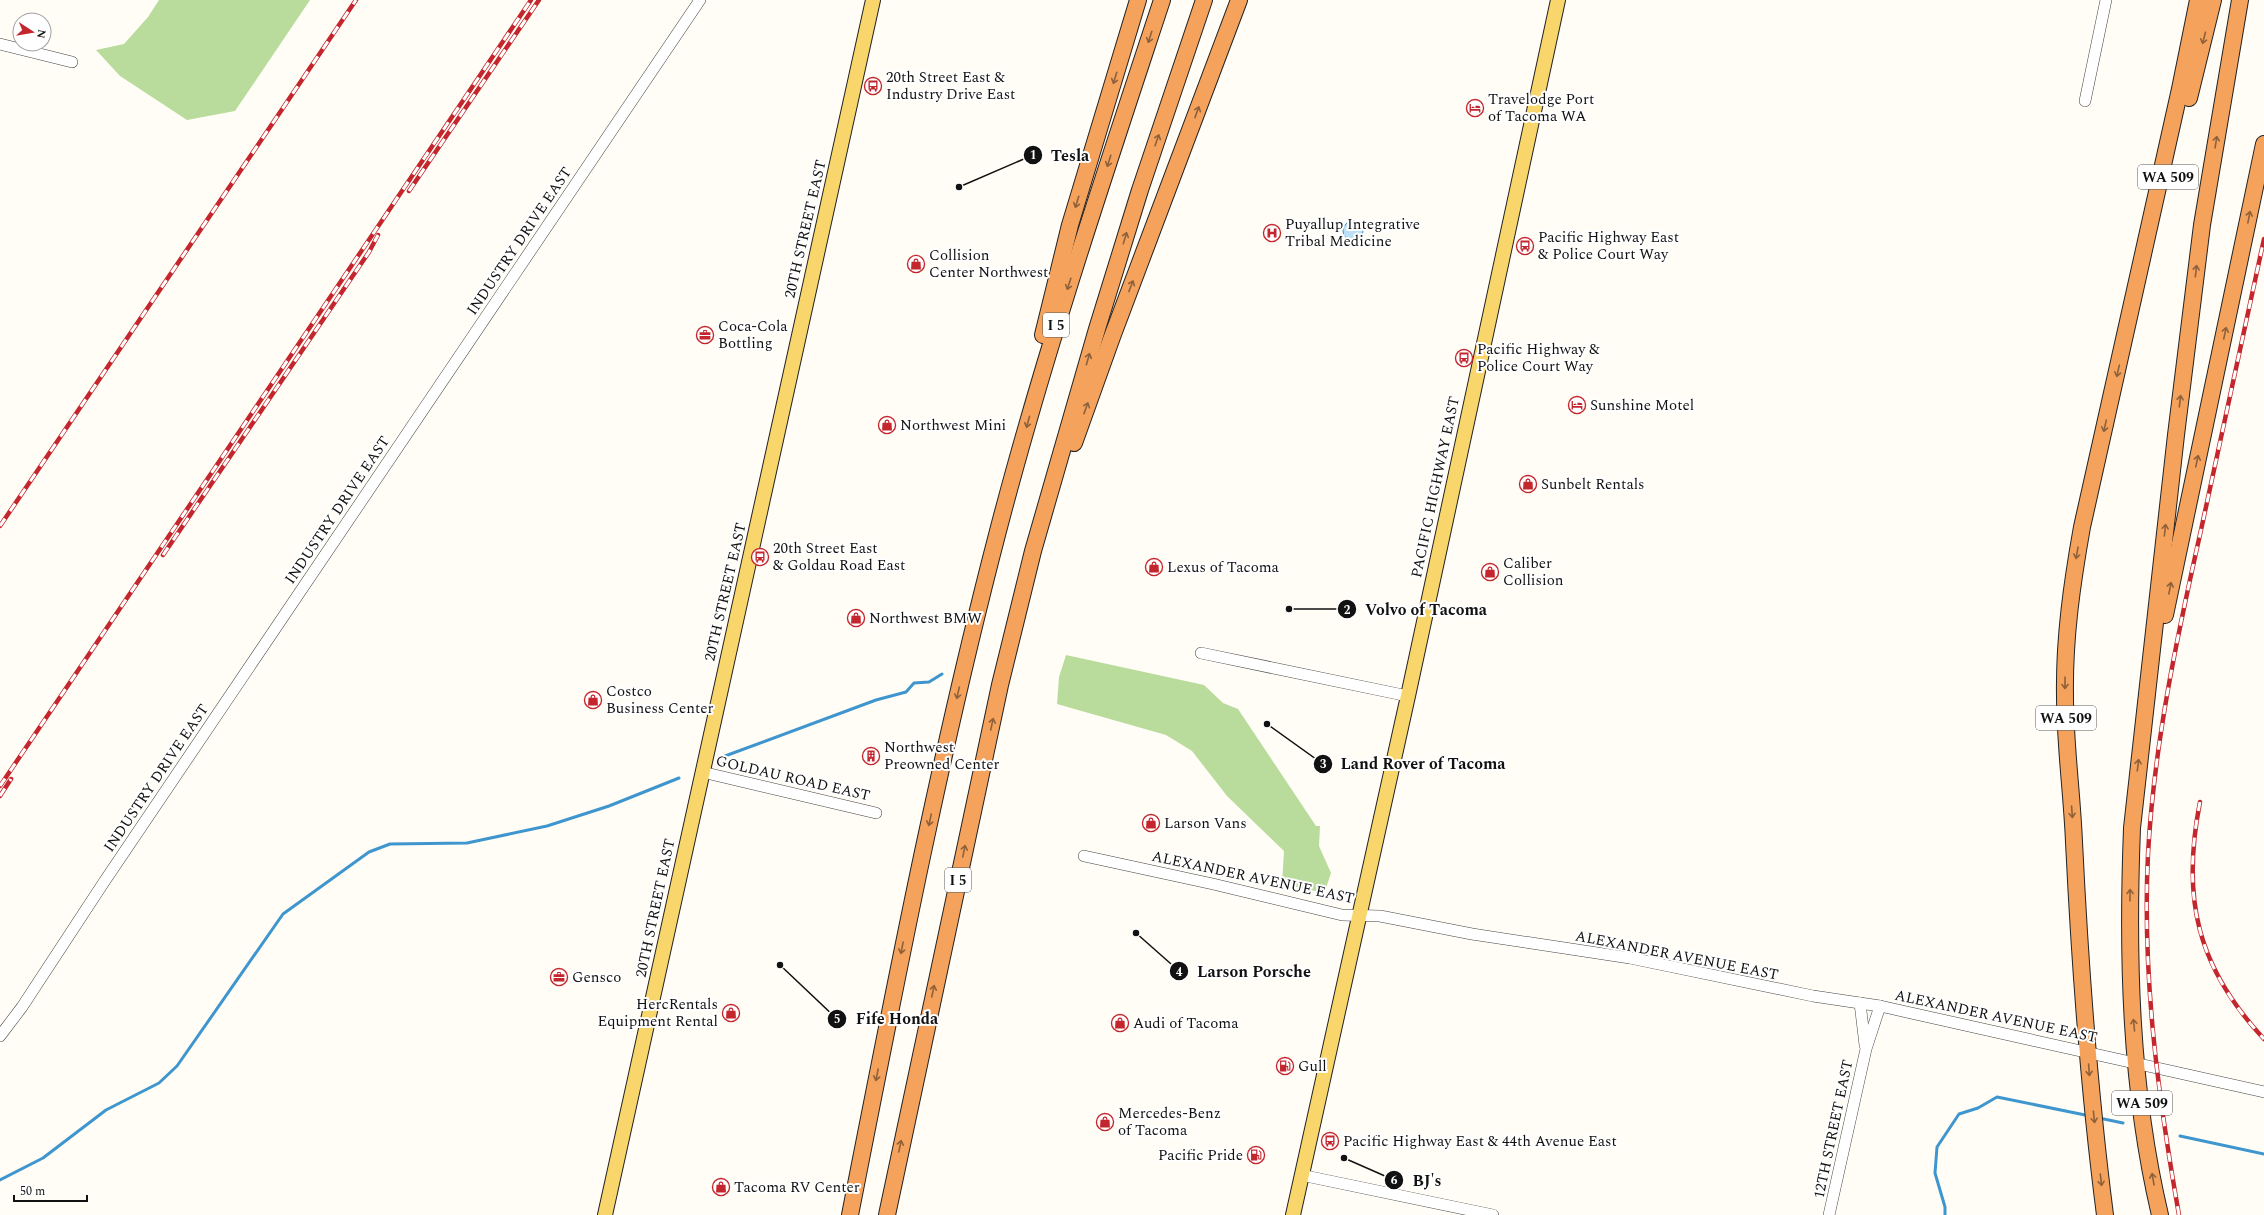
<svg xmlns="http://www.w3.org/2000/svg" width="2264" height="1215" font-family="Spectral,serif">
  <rect width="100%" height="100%" fill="#fffdf5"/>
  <!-- forest -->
  <g fill="#b9dc9c">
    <path d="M159 0H310L235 111 187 120 120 76 96 50 124 44 148 17Z"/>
    <path d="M1066 655 1204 685 1223 703 1238 709 1316 826H1320L1319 846 1331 873 1325 891H1315L1282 884 1284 851 1227 796 1192 751 1166 735 1057 704 1059 677Z"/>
  </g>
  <!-- water -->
  <circle fill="#b9e0f7" stroke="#3f96cf" cx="1353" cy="231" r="10"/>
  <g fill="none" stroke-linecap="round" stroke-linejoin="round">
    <!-- stream -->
    <g stroke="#3f96cf" stroke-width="3">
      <path d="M725 756 876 700 906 692 914 683 929 682 942 674"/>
      <path d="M2099 1118 2123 1123"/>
      <path d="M2180 1136 2264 1154"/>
      <path d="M0 1180 43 1158 106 1110 159 1083 177 1066 283 914 369 852 390 844 467 843 547 826 609 806 679 778"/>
      <path d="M1945 1215V1207L1935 1173 1937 1147 1959 1114 1978 1108 1997 1097 2090 1116"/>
    </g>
    <!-- minor casing -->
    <g stroke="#444" stroke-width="12">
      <g id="minor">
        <path d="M0 44 72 62"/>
        <path d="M2085 101 2106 0"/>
        <path d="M1201 653 1408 696"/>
        <path d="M702 772 876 813"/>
        <path d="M1084 856 1213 884 1342 915 1380 916 1472 934 1630 958 1813 996 1880 1006 2264 1092"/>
        <path d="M1860 1003 1865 1045"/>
        <path d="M0 1036 22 1007 104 882 700 0"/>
        <path d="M1301 1175 1493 1215"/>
        <path d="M1829 1215 1866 1049 1880 1006"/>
      </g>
    </g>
    <!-- major casing -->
    <g stroke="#222" stroke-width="16">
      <g id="major">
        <path d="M605 1215 873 0"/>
        <path d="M1293 1215 1408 696 1558 0"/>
      </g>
    </g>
    <!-- highway casing -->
    <g stroke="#222" stroke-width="18">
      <g id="highway">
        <path d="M2189 98 2213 0"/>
        <path d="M1043 335 1070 225 1138 0"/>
        <path d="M1074 443 1112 337 1239 0"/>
        <path d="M2165 615 2264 144"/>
        <path d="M850 1215C895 986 939 757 998 531 1045 351 1104 176 1162 0"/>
        <path d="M887 1215 1000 685 1033 551 1097 329 1140 190 1204 0"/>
        <path d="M2105 1215C2089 1091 2080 966 2074 842 2072 793 2065 745 2065 696 2064 639 2072 583 2082 527L2180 89 2198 0"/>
        <path d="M2160 1215C2130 1088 2127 957 2132 828L2176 435 2202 225 2240 0"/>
      </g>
    </g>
    <!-- minor -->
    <use href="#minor" stroke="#fff" stroke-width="11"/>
    <!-- major -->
    <use href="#major" stroke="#f9d66b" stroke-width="14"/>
    <!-- highway -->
    <use href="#highway" stroke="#f5a25d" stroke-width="16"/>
    <!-- rail casing -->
    <g stroke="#c4262e" stroke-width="4.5">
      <g id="rail">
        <path d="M409 191 539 0"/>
        <path d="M0 526 356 0"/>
        <path d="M163 555 369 252 378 235"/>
        <path d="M0 786 531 0"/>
        <path d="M0 796 11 779"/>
        <path d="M2200 802C2181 898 2197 967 2264 1039"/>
        <path d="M2179 1215C2158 1096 2142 976 2148 854 2154 744 2177 637 2201 530 2222 433 2243 336 2264 239"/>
      </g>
    </g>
    <!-- rail -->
    <use href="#rail" stroke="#fff" stroke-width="3" stroke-dasharray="9" stroke-linecap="butt"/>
  </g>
  <!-- one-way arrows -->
  <defs><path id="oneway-shaft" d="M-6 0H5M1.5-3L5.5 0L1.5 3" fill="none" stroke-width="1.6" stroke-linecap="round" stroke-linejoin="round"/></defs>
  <g stroke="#8e613b">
    <use href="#oneway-shaft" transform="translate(1150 37) rotate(108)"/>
    <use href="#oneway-shaft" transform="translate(2204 38) rotate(104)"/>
    <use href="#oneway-shaft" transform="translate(1115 78) rotate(107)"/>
    <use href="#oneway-shaft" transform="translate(1197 112) rotate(-70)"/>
    <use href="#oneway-shaft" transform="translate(1157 140) rotate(-71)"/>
    <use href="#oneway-shaft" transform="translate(2216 142) rotate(-81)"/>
    <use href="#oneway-shaft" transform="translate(1109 161) rotate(108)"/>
    <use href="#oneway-shaft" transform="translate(1077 202) rotate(107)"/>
    <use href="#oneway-shaft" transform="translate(2249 217) rotate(-79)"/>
    <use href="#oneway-shaft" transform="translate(1125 238) rotate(-73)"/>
    <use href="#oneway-shaft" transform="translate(2196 271) rotate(-83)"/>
    <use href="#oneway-shaft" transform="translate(1069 284) rotate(108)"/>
    <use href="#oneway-shaft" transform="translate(1131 286) rotate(-69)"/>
    <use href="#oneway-shaft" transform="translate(2225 333) rotate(-78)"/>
    <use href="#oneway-shaft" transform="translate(1088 359) rotate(-74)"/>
    <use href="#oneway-shaft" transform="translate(2118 371) rotate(103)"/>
    <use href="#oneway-shaft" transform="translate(2180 401) rotate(-83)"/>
    <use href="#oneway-shaft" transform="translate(1086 408) rotate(-70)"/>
    <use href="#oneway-shaft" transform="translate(1028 422) rotate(105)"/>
    <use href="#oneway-shaft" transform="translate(2105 426) rotate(103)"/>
    <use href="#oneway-shaft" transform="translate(2197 461) rotate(-78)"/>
    <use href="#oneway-shaft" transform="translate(2165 530) rotate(-84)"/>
    <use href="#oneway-shaft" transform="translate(2077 553) rotate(100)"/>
    <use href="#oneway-shaft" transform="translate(2170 588) rotate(-79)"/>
    <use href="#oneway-shaft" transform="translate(2065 683) rotate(90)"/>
    <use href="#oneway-shaft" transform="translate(958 693) rotate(103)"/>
    <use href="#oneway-shaft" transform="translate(992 724) rotate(-78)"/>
    <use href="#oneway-shaft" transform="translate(2138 765) rotate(-83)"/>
    <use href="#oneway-shaft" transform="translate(2072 812) rotate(86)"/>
    <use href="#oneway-shaft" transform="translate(930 820) rotate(102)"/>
    <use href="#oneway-shaft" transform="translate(964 851) rotate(-78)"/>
    <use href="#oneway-shaft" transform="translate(2130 895) rotate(-89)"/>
    <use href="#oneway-shaft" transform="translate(902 948) rotate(101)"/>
    <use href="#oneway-shaft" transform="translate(933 991) rotate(-78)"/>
    <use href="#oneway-shaft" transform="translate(2134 1025) rotate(-95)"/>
    <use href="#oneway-shaft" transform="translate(2089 1070) rotate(86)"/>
    <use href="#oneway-shaft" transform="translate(877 1075) rotate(101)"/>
    <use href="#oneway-shaft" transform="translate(2094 1117) rotate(84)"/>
    <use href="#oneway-shaft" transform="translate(900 1146) rotate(-78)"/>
    <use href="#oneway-shaft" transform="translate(2153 1179) rotate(-100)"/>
    <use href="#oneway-shaft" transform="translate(2101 1180) rotate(83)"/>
  </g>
  <!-- icons -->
  <defs>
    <g id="bus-ring" transform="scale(0.9)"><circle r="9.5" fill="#fff" stroke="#c4262e" stroke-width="1.5"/><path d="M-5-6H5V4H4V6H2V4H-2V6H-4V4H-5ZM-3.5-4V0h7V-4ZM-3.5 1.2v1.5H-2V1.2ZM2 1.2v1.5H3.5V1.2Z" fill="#c4262e"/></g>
    <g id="hotel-ring" transform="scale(0.9)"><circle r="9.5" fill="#fff" stroke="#c4262e" stroke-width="1.5"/><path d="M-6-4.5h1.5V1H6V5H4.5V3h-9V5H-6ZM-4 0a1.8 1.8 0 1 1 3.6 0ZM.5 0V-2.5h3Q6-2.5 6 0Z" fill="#c4262e"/></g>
    <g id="hospital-ring" transform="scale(0.9)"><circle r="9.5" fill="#fff" stroke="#c4262e" stroke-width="1.5"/><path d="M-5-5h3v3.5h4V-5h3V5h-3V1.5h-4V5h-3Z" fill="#c4262e"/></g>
    <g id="shop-ring" transform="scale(0.9)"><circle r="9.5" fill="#fff" stroke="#c4262e" stroke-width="1.5"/><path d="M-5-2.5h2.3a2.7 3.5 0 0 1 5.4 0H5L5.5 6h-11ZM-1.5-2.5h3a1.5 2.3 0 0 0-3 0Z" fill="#c4262e"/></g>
    <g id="office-ring" transform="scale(0.9)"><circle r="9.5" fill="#fff" stroke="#c4262e" stroke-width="1.5"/><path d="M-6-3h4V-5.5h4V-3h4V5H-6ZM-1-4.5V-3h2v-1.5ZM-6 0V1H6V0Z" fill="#c4262e"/></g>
    <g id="building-ring" transform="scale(0.9)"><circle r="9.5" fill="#fff" stroke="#c4262e" stroke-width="1.5"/><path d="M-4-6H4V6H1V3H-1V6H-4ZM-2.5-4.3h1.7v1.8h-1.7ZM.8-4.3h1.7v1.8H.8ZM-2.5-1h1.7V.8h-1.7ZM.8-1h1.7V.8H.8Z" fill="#c4262e"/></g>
    <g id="fuel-ring" transform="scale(0.9)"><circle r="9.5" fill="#fff" stroke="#c4262e" stroke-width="1.5"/><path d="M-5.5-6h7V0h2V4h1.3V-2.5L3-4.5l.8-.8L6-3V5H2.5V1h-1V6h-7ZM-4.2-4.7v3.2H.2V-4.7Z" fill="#c4262e"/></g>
  </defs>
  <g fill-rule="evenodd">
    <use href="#bus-ring" x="873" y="86"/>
    <use href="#hotel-ring" x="1475" y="108"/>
    <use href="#hospital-ring" x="1272" y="233"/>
    <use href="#bus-ring" x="1525" y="246"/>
    <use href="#shop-ring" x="916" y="264"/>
    <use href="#office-ring" x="705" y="335"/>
    <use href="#bus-ring" x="1464" y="358"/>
    <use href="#hotel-ring" x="1577" y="405"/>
    <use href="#shop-ring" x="887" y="425"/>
    <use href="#shop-ring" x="1528" y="484"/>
    <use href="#bus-ring" x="760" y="557"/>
    <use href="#shop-ring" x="1154" y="567"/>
    <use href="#shop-ring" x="1490" y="572"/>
    <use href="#shop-ring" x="856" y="618"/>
    <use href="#shop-ring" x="593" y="700"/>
    <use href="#building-ring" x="871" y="756"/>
    <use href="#shop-ring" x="1151" y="823"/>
    <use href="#office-ring" x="559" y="977"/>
    <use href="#shop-ring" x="731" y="1013"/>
    <use href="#shop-ring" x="1120" y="1023"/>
    <use href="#fuel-ring" x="1285" y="1066"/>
    <use href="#shop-ring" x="1105" y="1122"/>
    <use href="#bus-ring" x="1330" y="1141"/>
    <use href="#fuel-ring" x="1256" y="1155"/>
    <use href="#shop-ring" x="721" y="1187"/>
  </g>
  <g text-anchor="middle" stroke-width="4" stroke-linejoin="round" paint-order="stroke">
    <!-- shield labels -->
    <g fill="#fff" stroke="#585858" stroke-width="1">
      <rect x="2138" y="165" width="60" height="24" rx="3"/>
      <rect x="1043" y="313" width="26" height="24" rx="3"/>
      <rect x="2036" y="706" width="60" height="24" rx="3"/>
      <rect x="945" y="868" width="26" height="24" rx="3"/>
      <rect x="2112" y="1091" width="60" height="24" rx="3"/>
    </g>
    <g font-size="14" font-weight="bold" fill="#111">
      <text x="2168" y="182">WA 509</text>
      <text x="1056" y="330">I 5</text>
      <text x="2066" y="723">WA 509</text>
      <text x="958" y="885">I 5</text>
      <text x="2142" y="1108">WA 509</text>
    </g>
    <!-- poi labels -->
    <g font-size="15" fill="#111" stroke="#fff" text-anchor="start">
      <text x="886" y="82">20th Street East &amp;<tspan x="886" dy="17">Industry Drive East</tspan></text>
      <text x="1488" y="104">Travelodge Port<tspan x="1488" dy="17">of Tacoma WA</tspan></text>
      <text x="1285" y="229">Puyallup Integrative<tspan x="1285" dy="17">Tribal Medicine</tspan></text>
      <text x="1538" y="242">Pacific Highway East<tspan x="1538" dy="17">&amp; Police Court Way</tspan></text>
      <text x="929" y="260">Collision<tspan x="929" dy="17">Center Northwest</tspan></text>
      <text x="718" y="331">Coca-Cola<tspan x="718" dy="17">Bottling</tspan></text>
      <text x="1477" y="354">Pacific Highway &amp;<tspan x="1477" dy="17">Police Court Way</tspan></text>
      <text x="1590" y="410">Sunshine Motel</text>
      <text x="900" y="430">Northwest Mini</text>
      <text x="1541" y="489">Sunbelt Rentals</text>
      <text x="773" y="553">20th Street East<tspan x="773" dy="17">&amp; Goldau Road East</tspan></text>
      <text x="1503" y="568">Caliber<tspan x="1503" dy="17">Collision</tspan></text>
      <text x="1167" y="572">Lexus of Tacoma</text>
      <text x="869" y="623">Northwest BMW</text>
      <text x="606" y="696">Costco<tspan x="606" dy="17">Business Center</tspan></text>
      <text x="884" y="752">Northwest<tspan x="884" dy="17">Preowned Center</tspan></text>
      <text x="1164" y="828">Larson Vans</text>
      <text x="572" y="982">Gensco</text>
      <text x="718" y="1009" text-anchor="end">HercRentals<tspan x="718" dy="17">Equipment Rental</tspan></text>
      <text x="1133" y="1028">Audi of Tacoma</text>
      <text x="1298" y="1071">Gull</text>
      <text x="1118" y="1118">Mercedes-Benz<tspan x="1118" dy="17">of Tacoma</tspan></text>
      <text x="1343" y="1146">Pacific Highway East &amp; 44th Avenue East</text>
      <text x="1243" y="1160" text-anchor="end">Pacific Pride</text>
      <text x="734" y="1192">Tacoma RV Center</text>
    </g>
    <!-- street labels -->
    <g font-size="15" fill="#111" stroke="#fff">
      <text transform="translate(805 229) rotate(-77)" y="5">20TH STREET EAST</text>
      <text transform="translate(519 241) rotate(-56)" y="5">INDUSTRY DRIVE EAST</text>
      <text transform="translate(1435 487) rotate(-78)" y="5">PACIFIC HIGHWAY EAST</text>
      <text transform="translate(337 510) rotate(-56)" y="5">INDUSTRY DRIVE EAST</text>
      <text transform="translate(725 592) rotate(-77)" y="5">20TH STREET EAST</text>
      <text transform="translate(156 778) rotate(-56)" y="5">INDUSTRY DRIVE EAST</text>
      <text transform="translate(793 778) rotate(13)" y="5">GOLDAU ROAD EAST</text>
      <text transform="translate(1253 877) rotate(12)" y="5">ALEXANDER AVENUE EAST</text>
      <text transform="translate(655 908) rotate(-78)" y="5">20TH STREET EAST</text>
      <text transform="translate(1677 955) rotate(11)" y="5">ALEXANDER AVENUE EAST</text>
      <text transform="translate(1996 1016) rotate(12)" y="5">ALEXANDER AVENUE EAST</text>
      <text transform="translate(1833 1129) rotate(-78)" y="5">12TH STREET EAST</text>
    </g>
  </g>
  <!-- callouts -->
  <path fill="none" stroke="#111" stroke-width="1.5" d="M959 187L1033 155M1289 609L1347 609M1267 724L1323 764M1136 933L1179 971M780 965L837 1019M1344 1158L1394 1180"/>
  <g fill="#111" stroke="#fff" stroke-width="1.5">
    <circle cx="959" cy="187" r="4"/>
    <circle cx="1289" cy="609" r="4"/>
    <circle cx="1267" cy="724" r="4"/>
    <circle cx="1136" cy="933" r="4"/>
    <circle cx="780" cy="965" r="4"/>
    <circle cx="1344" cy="1158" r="4"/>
    <circle cx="1033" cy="155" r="10"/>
    <circle cx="1347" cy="609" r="10"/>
    <circle cx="1323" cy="764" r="10"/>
    <circle cx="1179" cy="971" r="10"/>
    <circle cx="837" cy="1019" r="10"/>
    <circle cx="1394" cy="1180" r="10"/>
  </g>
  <g font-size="12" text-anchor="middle" font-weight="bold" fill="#fff">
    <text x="1033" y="159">1</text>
    <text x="1347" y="614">2</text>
    <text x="1323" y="768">3</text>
    <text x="1179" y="976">4</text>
    <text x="837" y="1023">5</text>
    <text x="1394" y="1184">6</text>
  </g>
  <g font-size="16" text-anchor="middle" font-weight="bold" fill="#111" stroke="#fff" stroke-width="4" stroke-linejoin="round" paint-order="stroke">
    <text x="1070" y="161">Tesla</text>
    <text x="1426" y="615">Volvo of Tacoma</text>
    <text x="1423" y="769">Land Rover of Tacoma</text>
    <text x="1254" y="977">Larson Porsche</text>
    <text x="897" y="1024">Fife Honda</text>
    <text x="1427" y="1186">BJ's</text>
  </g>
  <!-- north arrow -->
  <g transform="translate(32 32) rotate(102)"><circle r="19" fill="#ffffff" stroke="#a0a0a0"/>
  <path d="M0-3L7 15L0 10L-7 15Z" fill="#c4262e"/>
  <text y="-6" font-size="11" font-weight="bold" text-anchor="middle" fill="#111111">N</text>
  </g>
  <!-- scale -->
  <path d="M14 1195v6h73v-6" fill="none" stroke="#111111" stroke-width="2"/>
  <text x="20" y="1195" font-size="12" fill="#111111" stroke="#ffffff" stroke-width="3" paint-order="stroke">50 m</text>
</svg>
